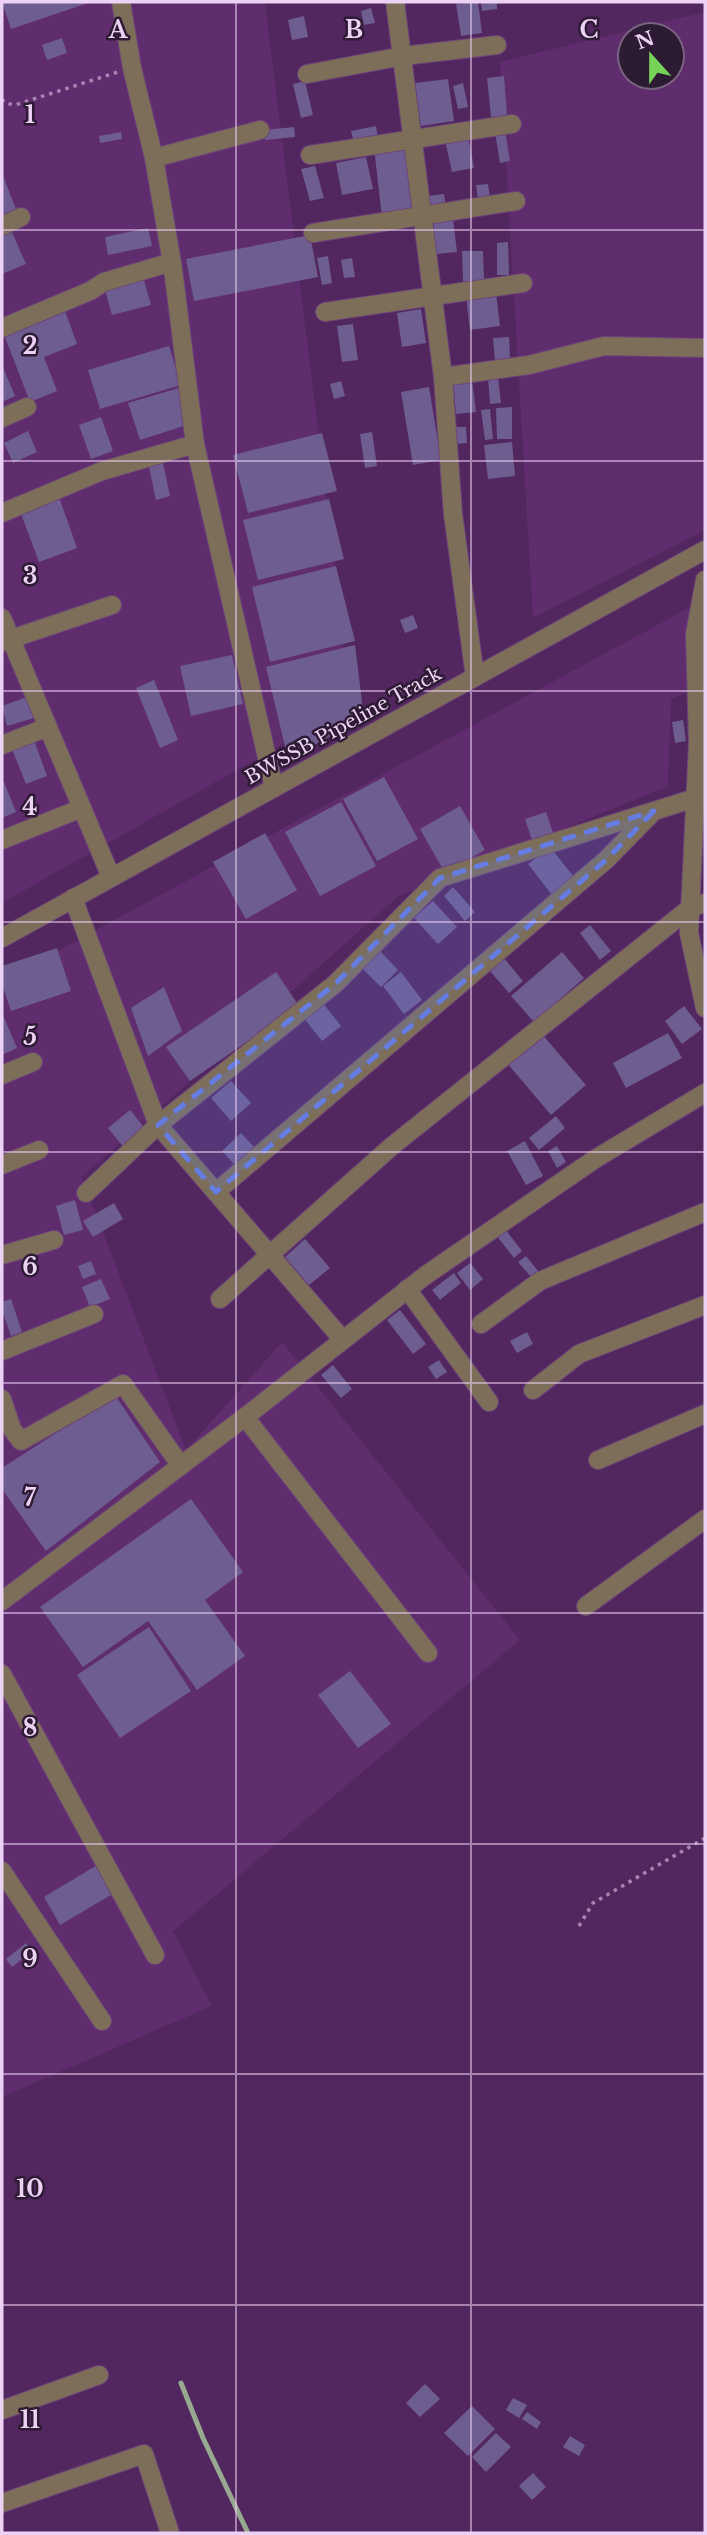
<svg xmlns="http://www.w3.org/2000/svg" width="707" height="2535" font-family="'Libre Baskerville',serif">
  <rect width="100%" height="100%" fill="#52265e"/>
  <!-- built -->
  <g fill="#5f2d6d" fill-rule="evenodd">
    <path d="M2 2H265L352 705 2 903Z"/>
    <path d="M705 12V530L533 618 500 62ZM630 35H672V77H630Z"/>
    <path d="M705 599V685L671 699 668 786 399 896 82 1177 186 1450 282 1342 520 1640 173 1931 212 2006 2 2097V981Z"/>
  </g>
  <g fill="none" stroke-linecap="round" stroke-linejoin="round">
    <!-- stream -->
    <path stroke="#97a991" stroke-width="5" d="M181 2383 203 2438 248 2533"/>
  </g>
  <!-- building -->
  <g fill="#6e5d90">
    <path d="M2 2H91L11 29Z"/>
    <path d="M478 2 482 33 461 36 456 4Z"/>
    <path d="M481 2H497V9L482 11Z"/>
    <path d="M371 8 375 23 364 25 361 11Z"/>
    <path d="M304 16 308 37 292 40 288 20Z"/>
    <path d="M62 38 67 53 47 60 42 45Z"/>
    <path d="M504 76 507 116 491 117 487 78Z"/>
    <path d="M448 79 454 121 421 126 415 83Z"/>
    <path d="M305 81 313 115 301 118 293 84Z"/>
    <path d="M463 83 468 107 458 109 453 86Z"/>
    <path d="M376 126 378 138 354 143 351 131Z"/>
    <path d="M294 127 295 137 265 140 264 130Z"/>
    <path d="M505 130 510 161 500 163 495 132Z"/>
    <path d="M121 132 122 139 100 143 99 136Z"/>
    <path d="M468 135 474 168 452 172 445 140Z"/>
    <path d="M405 145 413 213 382 217 374 148Z"/>
    <path d="M366 157 373 189 342 195 336 163Z"/>
    <path d="M315 166 324 198 310 201 301 169Z"/>
    <path d="M2 173 16 209 2 215Z"/>
    <path d="M488 184 490 198 478 200 476 185Z"/>
    <path d="M444 194 446 207 430 210 428 196Z"/>
    <path d="M453 218 457 252 436 254 433 220Z"/>
    <path d="M148 228 152 246 108 255 105 237Z"/>
    <path d="M11 230 26 264 2 274V234Z"/>
    <path d="M310 235 318 277 194 301 186 259Z"/>
    <path d="M508 242 509 275H497V243Z"/>
    <path d="M462 251H483L484 281 463 282Z"/>
    <path d="M328 256 332 283 322 285 317 258Z"/>
    <path d="M352 258 355 277 344 278 341 260Z"/>
    <path d="M144 280 151 305 112 315 105 290Z"/>
    <path d="M496 293 500 326 470 330 466 296Z"/>
    <path d="M64 308 77 344 44 357 57 391 30 402 3 332Z"/>
    <path d="M421 309 426 343 402 347 397 313Z"/>
    <path d="M353 324 358 360 342 362 337 326Z"/>
    <path d="M509 337 510 359 495 360 493 338Z"/>
    <path d="M169 346 181 385 100 409 88 370Z"/>
    <path d="M2 365 15 396 2 402Z"/>
    <path d="M498 377 501 403 490 404 488 378Z"/>
    <path d="M472 379 476 412 456 414 453 381Z"/>
    <path d="M341 381 345 396 334 399 330 384Z"/>
    <path d="M429 387 441 460 413 465 401 392Z"/>
    <path d="M179 388 190 424 140 440 128 403Z"/>
    <path d="M512 407V439H497L496 408Z"/>
    <path d="M490 409 493 439 485 440 481 410Z"/>
    <path d="M101 417 113 451 91 459 79 425Z"/>
    <path d="M454 427H466L467 443 454 444Z"/>
    <path d="M28 431 37 452 13 463 4 443Z"/>
    <path d="M372 432 377 466 365 468 360 434Z"/>
    <path d="M322 433 337 491 248 513 233 455Z"/>
    <path d="M512 442 515 476 488 479 484 445Z"/>
    <path d="M162 459 170 496 156 500 148 462Z"/>
    <path d="M59 497 77 548 39 562 20 511Z"/>
    <path d="M329 499 344 559 258 580 243 520Z"/>
    <path d="M336 566 355 641 270 662 252 587Z"/>
    <path d="M413 615 418 628 405 633 400 620Z"/>
    <path d="M355 645 364 718 288 759 266 667Z"/>
    <path d="M232 655 243 704 191 716 180 666Z"/>
    <path d="M154 680 178 740 160 748 136 688Z"/>
    <path d="M27 697 34 718 7 726 2 706Z"/>
    <path d="M683 720 686 741 675 743 672 722Z"/>
    <path d="M34 740 47 776 26 784 12 749Z"/>
    <path d="M384 777 418 839 377 861 343 799Z"/>
    <path d="M4 782 16 812 2 818V783Z"/>
    <path d="M341 802 376 866 320 896 285 832Z"/>
    <path d="M460 806 485 850 445 873 420 829Z"/>
    <path d="M546 812 554 836 533 843 525 819Z"/>
    <path d="M265 833 297 890 246 919 213 862Z"/>
    <path d="M550 847 574 877 552 895 528 864Z"/>
    <path d="M453 887 475 912 465 921 444 896Z"/>
    <path d="M433 901 457 927 438 944 414 918Z"/>
    <path d="M590 925 611 951 600 960 580 933Z"/>
    <path d="M57 948 71 991 11 1011 2 984V966Z"/>
    <path d="M378 949 398 970 381 987 360 966Z"/>
    <path d="M562 952 584 978 534 1022 511 996Z"/>
    <path d="M503 957 523 981 509 993 489 970Z"/>
    <path d="M276 972 299 1006 190 1081 166 1047Z"/>
    <path d="M401 972 422 1000 404 1014 383 986Z"/>
    <path d="M164 987 182 1031 148 1056 131 1008Z"/>
    <path d="M322 1002 341 1026 322 1041 303 1017Z"/>
    <path d="M684 1006 702 1029 682 1044 665 1021Z"/>
    <path d="M2 1013 17 1048 2 1055Z"/>
    <path d="M540 1032 586 1085 551 1115 506 1062Z"/>
    <path d="M668 1033 682 1058 626 1088 613 1063Z"/>
    <path d="M231 1081 251 1103 231 1121 211 1098Z"/>
    <path d="M130 1110 147 1131 125 1149 108 1128Z"/>
    <path d="M556 1116 565 1128 539 1150 529 1138Z"/>
    <path d="M241 1133 254 1147 235 1165 222 1151Z"/>
    <path d="M525 1141 543 1176 526 1185 507 1151Z"/>
    <path d="M557 1146 566 1162 557 1168 548 1151Z"/>
    <path d="M75 1200 83 1230 64 1235 56 1206Z"/>
    <path d="M114 1203 123 1219 93 1237 83 1221Z"/>
    <path d="M505 1229 522 1251 514 1258 496 1235Z"/>
    <path d="M305 1239 330 1268 309 1285 285 1257Z"/>
    <path d="M526 1256 539 1272 532 1278 518 1262Z"/>
    <path d="M91 1261 96 1274 83 1279 78 1266Z"/>
    <path d="M470 1263 483 1279 470 1290 457 1273Z"/>
    <path d="M454 1273 461 1283 440 1300 432 1290Z"/>
    <path d="M101 1279 110 1299 90 1307 82 1287Z"/>
    <path d="M11 1299 22 1332 11 1336 2 1310V1302Z"/>
    <path d="M400 1310 426 1344 413 1354 387 1320Z"/>
    <path d="M527 1332 533 1344 517 1353 510 1341Z"/>
    <path d="M439 1360 447 1372 436 1379 428 1367Z"/>
    <path d="M333 1365 352 1389 341 1398 321 1375Z"/>
    <path d="M115 1395 160 1462 46 1551 2 1489V1468Z"/>
    <path d="M191 1499 243 1572 205 1600 245 1656 197 1690 148 1621 83 1667 40 1607Z"/>
    <path d="M149 1627 191 1691 120 1738 77 1675Z"/>
    <path d="M350 1671 391 1724 358 1748 318 1695Z"/>
    <path d="M99 1864 116 1892 60 1925 44 1897Z"/>
    <path d="M26 1943 32 1951 12 1967 6 1959Z"/>
    <path d="M425 2384 440 2399 420 2417 406 2403Z"/>
    <path d="M513 2398 527 2405 519 2418 506 2410Z"/>
    <path d="M472 2406 495 2429 468 2456 444 2433Z"/>
    <path d="M527 2412 541 2422 537 2429 522 2419Z"/>
    <path d="M496 2433 511 2447 486 2472 472 2457Z"/>
    <path d="M570 2436 585 2445 579 2456 563 2447Z"/>
    <path d="M533 2473 546 2487 532 2500 519 2486Z"/>
  </g>
  <g fill="none" stroke-linecap="round" stroke-linejoin="round">
    <!-- minor casing -->
    <g stroke="#6e4579" stroke-width="20">
      <g id="minor">
        <path d="M121 2 132 68 154 158 173 269 195 444 274 788"/>
        <path d="M395 2 443 377 453 514 475 677"/>
        <path d="M307 74 403 56 497 45"/>
        <path d="M310 155 512 124"/>
        <path d="M154 158 260 130"/>
        <path d="M2 226 21 217"/>
        <path d="M313 233 516 201"/>
        <path d="M325 312 523 283"/>
        <path d="M2 328 90 291 104 282 172 262"/>
        <path d="M443 377 529 365 604 346 705 348"/>
        <path d="M2 418 27 407"/>
        <path d="M2 513 102 471 195 444"/>
        <path d="M705 580 695 634 698 743 689 933 705 1008"/>
        <path d="M2 618 111 877"/>
        <path d="M2 642 112 605"/>
        <path d="M2 745 48 727"/>
        <path d="M2 840 82 808"/>
        <path d="M73 898 158 1125 343 1340"/>
        <path d="M2 938 705 550"/>
        <path d="M2 1075 33 1062"/>
        <path d="M2 1165 39 1150"/>
        <path d="M216 1192 606 860 652 813"/>
        <path d="M86 1193 158 1125 335 984 440 878 705 795"/>
        <path d="M2 1255 54 1240"/>
        <path d="M407 1289 489 1402"/>
        <path d="M220 1299 392 1146 690 908 705 903"/>
        <path d="M481 1324 540 1281 705 1212"/>
        <path d="M2 1351 94 1314"/>
        <path d="M533 1390 579 1354 705 1305"/>
        <path d="M2 1399 12 1429 21 1441 123 1384 181 1466"/>
        <path d="M245 1417 428 1653"/>
        <path d="M598 1460 705 1414"/>
        <path d="M2 1601 245 1417 426 1275 595 1159 705 1093"/>
        <path d="M586 1606 705 1519"/>
        <path d="M2 1674 155 1955"/>
        <path d="M2 1871 102 2021"/>
        <path d="M2 2410 99 2375"/>
        <path d="M2 2503 144 2454 170 2533"/>
      </g>
    </g>
    <!-- path -->
    <g stroke="#a785b0" stroke-width="3.5" stroke-dasharray="3.5 5" stroke-linecap="butt">
      <path d="M2 99 5 103 15 105 118 72"/>
      <path d="M579 1926 593 1903 705 1838"/>
    </g>
    <!-- minor -->
    <use href="#minor" stroke="#7c6e59" stroke-width="18"/>
  </g>
  <!-- marked area -->
  <path fill="#657ce2" fill-opacity="0.2" stroke="#657ce2" stroke-width="5" stroke-dasharray="14 9" stroke-linejoin="round" d="M654 811 606 860 216 1192 158 1125 335 984 440 878Z"/>
  <!-- grid -->
  <path fill="none" stroke="#ecd2f4" stroke-width="2" stroke-opacity="0.55" d="M236 2V2533M471 2V2533M2 230H705M2 461H705M2 691H705M2 922H705M2 1152H705M2 1383H705M2 1613H705M2 1844H705M2 2074H705M2 2305H705"/>
  <g text-anchor="middle" stroke-width="5" stroke-linejoin="round" paint-order="stroke">
    <!-- street labels -->
    <g font-size="19" fill="#ecd2f4" stroke="#2d1a33">
      <text transform="translate(343 725) rotate(-29)" y="7">BWSSB Pipeline Track</text>
    </g>
  </g>
  <g font-size="23" text-anchor="middle" font-weight="bold" fill="#ecd2f4" stroke="#2d1a33" stroke-width="5" stroke-linejoin="round" paint-order="stroke">
    <text x="118" y="38">A</text>
    <text x="354" y="38">B</text>
    <text x="589" y="38">C</text>
    <text x="30" y="123">1</text>
    <text x="30" y="354">2</text>
    <text x="30" y="584">3</text>
    <text x="30" y="815">4</text>
    <text x="30" y="1045">5</text>
    <text x="30" y="1275">6</text>
    <text x="30" y="1506">7</text>
    <text x="30" y="1736">8</text>
    <text x="30" y="1967">9</text>
    <text x="30" y="2197">10</text>
    <text x="30" y="2428">11</text>
  </g>
  <!-- border -->
  <rect width="707" height="2535" fill="none" stroke="#ecd2f4" stroke-width="7"/>
  <!-- north arrow -->
  <g transform="translate(651 56) rotate(339)"><circle r="33" fill="#2d1a33" stroke="#796480" stroke-width="2"/>
  <path d="M0-5L12 26L0 18L-12 26Z" fill="#77d259"/>
  <text y="-10" font-size="19" font-weight="bold" text-anchor="middle" fill="#ecd2f4">N</text>
  </g>
</svg>
